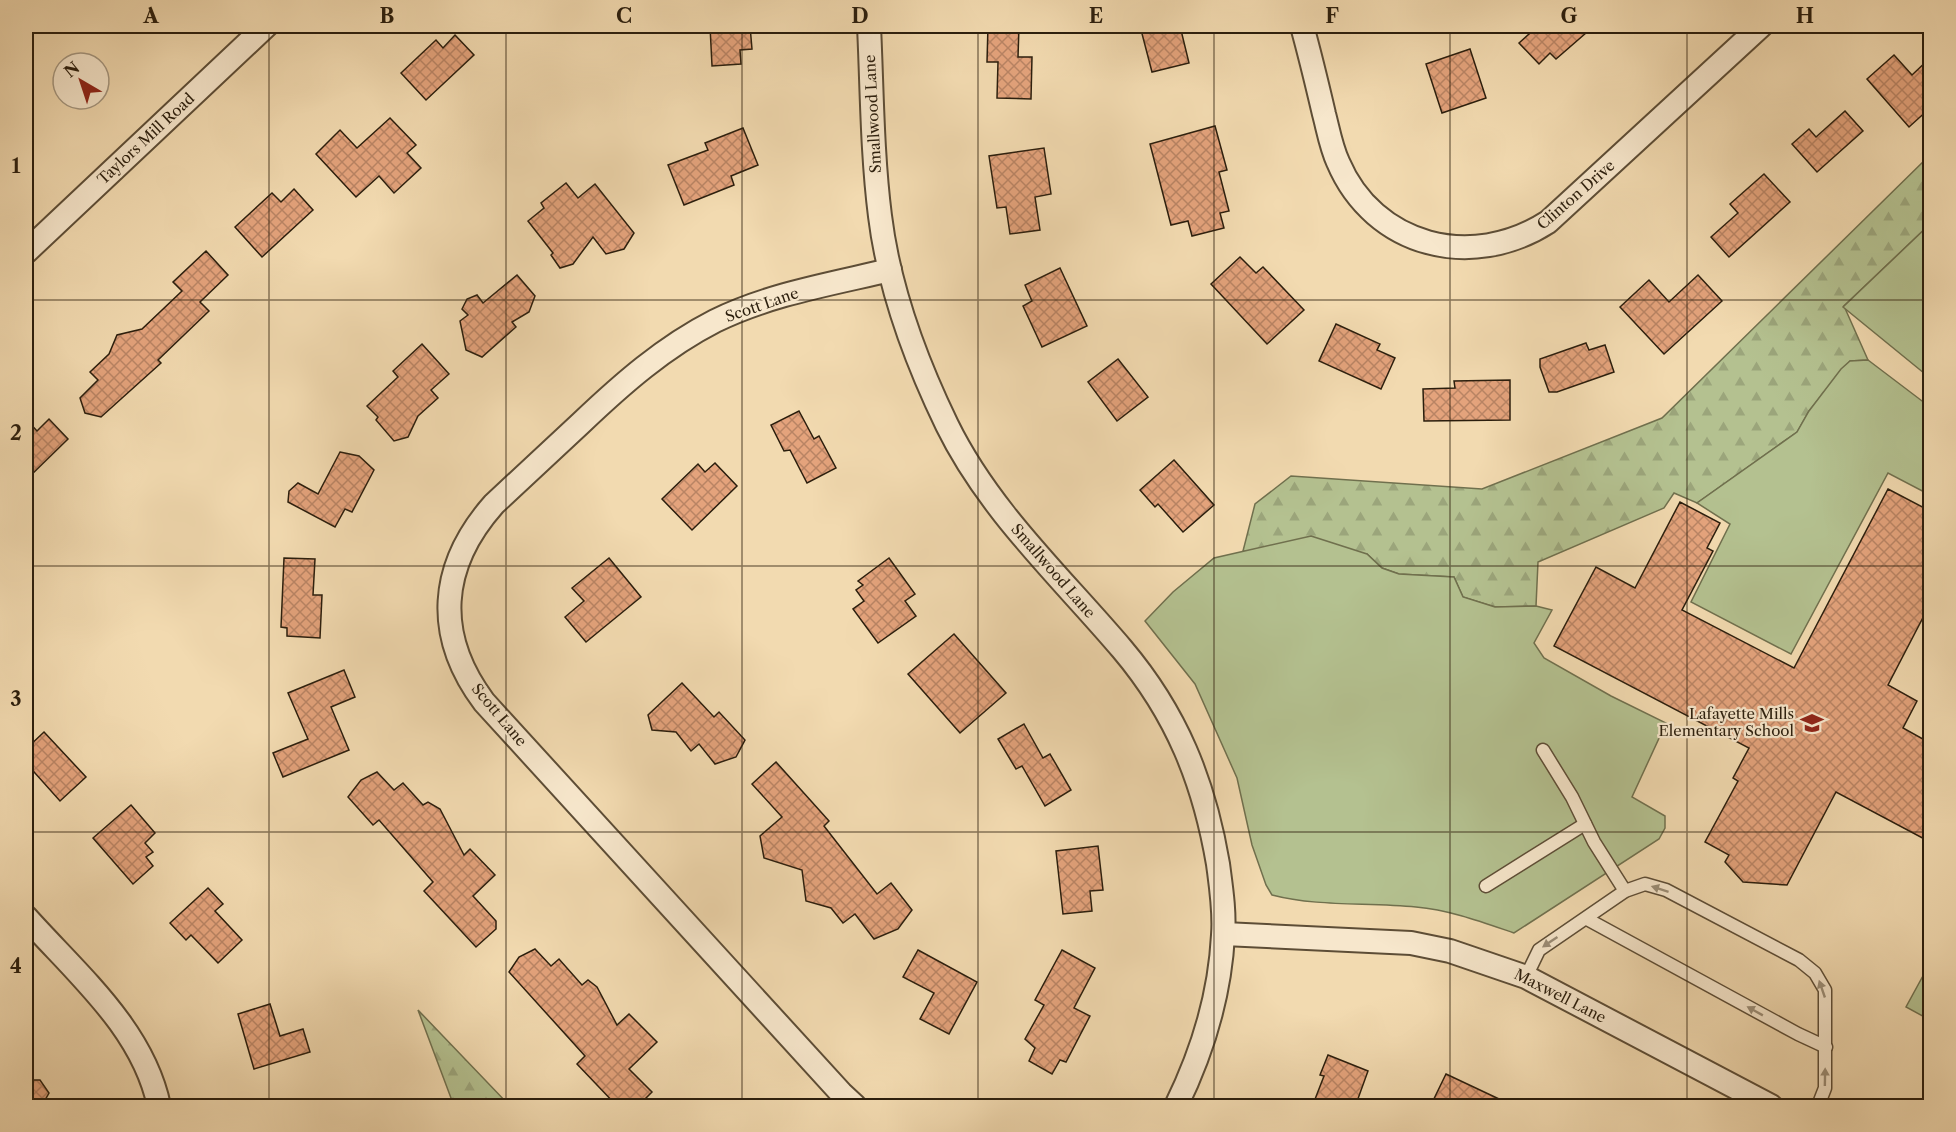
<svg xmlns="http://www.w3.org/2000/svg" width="1956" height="1132" font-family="'Libre Caslon Text',serif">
  <defs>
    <pattern id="forest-firs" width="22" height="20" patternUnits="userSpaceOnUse" patternTransform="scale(1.5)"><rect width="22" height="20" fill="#b4c190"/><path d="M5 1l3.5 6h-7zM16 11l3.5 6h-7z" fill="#9ba57b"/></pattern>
    <pattern id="building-cross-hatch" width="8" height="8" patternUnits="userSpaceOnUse" patternTransform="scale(1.5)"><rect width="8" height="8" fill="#e4a37c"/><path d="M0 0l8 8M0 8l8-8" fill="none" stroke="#b98464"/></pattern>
  </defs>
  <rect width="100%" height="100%" fill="#f2dab0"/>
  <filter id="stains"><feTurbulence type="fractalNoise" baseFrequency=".00333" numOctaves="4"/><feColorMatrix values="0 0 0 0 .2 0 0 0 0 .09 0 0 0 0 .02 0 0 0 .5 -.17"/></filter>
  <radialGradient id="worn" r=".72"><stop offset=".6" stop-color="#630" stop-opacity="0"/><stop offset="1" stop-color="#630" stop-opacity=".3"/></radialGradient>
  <!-- forest -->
  <g fill="url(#forest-firs)" stroke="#70704e" stroke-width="1.5">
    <path d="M1930 155V224L1844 306 1868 360 1850 361 1809 411 1797 432 1697 503 1674 493 1664 508 1538 562 1536 606 1495 607 1463 597 1454 577 1399 574 1382 568 1367 554 1243 551 1255 504 1291 476 1482 489 1662 418Z"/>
    <path d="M418 1010 510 1106H454Z"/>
  </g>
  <!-- park -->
  <g fill="#b4c190" stroke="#70704e" stroke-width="1.5">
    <path d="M1930 224V378L1843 307Z"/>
    <path d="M1868 360 1930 407V495L1888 473 1791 654 1691 602 1730 524 1697 503 1797 432 1809 411 1841 369 1850 361Z"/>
    <path d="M1311 536 1367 554 1382 568 1399 574 1454 577 1463 597 1495 607 1536 606 1552 610 1534 643 1544 658 1611 696 1666 723 1632 797 1665 816V828L1659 839 1514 933C1482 922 1450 910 1416 907 1368 902 1318 907 1272 895L1266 885 1252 845 1237 778 1195 684 1145 621 1173 592 1214 558Z"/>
    <path d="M1930 963V1020L1906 1007Z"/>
  </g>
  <!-- building -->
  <g fill="url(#building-cross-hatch)" stroke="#2b1e0d" stroke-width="1.5">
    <path d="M710 26H750L752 49 740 50 741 64 712 66Z"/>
    <path d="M988 26H1019L1018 57H1032L1031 99 997 98 998 62H987Z"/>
    <path d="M1140 26H1180L1189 63 1152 72Z"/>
    <path d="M1538 26H1594L1556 59 1550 53 1539 64 1519 43Z"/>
    <path d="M455 35 474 55 426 100 401 73 436 40 443 48Z"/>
    <path d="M1470 49 1486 98 1442 113 1426 64Z"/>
    <path d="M1894 55 1912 75 1930 58V108L1909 127 1867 79Z"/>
    <path d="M1845 111 1863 131 1817 172 1792 144 1809 129 1816 137Z"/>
    <path d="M390 118 416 145 407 153 421 168 394 193 379 176 356 197 316 154 340 130 357 148Z"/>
    <path d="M1215 126 1227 170 1219 172 1229 211 1220 213 1224 228 1192 236 1188 221 1171 225 1150 144Z"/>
    <path d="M743 128 758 165 731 176 734 185 684 205 668 165 708 150 705 143Z"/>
    <path d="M1044 148 1051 194 1035 197 1040 230 1010 234 1006 207 997 208 989 156Z"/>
    <path d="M1764 174 1790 202 1729 257 1711 237 1738 213 1730 204Z"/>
    <path d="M566 183 578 198 595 184 634 233 624 249 606 254 593 237 573 264 560 268 551 255 553 253 528 221 544 208 541 203Z"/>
    <path d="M294 189 313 210 262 257 235 227 272 193 281 202Z"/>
    <path d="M206 251 228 275 200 302 209 311 158 360 161 363 101 417 85 413 80 398 98 380 90 372 109 354 117 335 142 329 182 291 173 282Z"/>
    <path d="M1240 257 1256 273 1263 267 1304 310 1267 344 1211 284Z"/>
    <path d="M1060 268 1087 326 1042 347 1023 306 1032 301 1025 285Z"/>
    <path d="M517 275 535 296 529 312 512 322 516 327 482 357 466 350 460 321 468 315 462 309 467 299 477 295 483 303Z"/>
    <path d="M1698 275 1722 301 1664 354 1620 307 1649 280 1669 302Z"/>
    <path d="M1336 324 1380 344 1377 350 1395 358 1381 389 1319 361Z"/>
    <path d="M1586 343 1589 350 1605 345 1614 372 1557 392H1549L1540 367V359Z"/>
    <path d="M422 344 449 374 431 390 438 398 418 416 408 437 394 441 376 420 378 417 367 406 398 377 393 371Z"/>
    <path d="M1118 359 1148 397 1117 421 1088 382Z"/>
    <path d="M1510 380V420L1424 421 1423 389 1455 388 1454 381Z"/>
    <path d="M799 411 814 439 819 436 836 468 807 483 790 450 784 451 771 425Z"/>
    <path d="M26 419 37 431 49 419 68 439 26 480Z"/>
    <path d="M340 452 359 456 374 470 352 512 345 509 335 527 288 502 289 491 298 483 318 494Z"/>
    <path d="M1174 460 1214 505 1183 532 1158 504 1155 507 1140 490Z"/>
    <path d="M715 463 737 486 692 530 662 499 698 464 705 472Z"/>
    <path d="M1888 489 1930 511V604L1888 685 1917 701 1903 728 1930 743V842L1836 792 1787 885 1743 882 1725 862 1729 855 1705 842 1738 781 1733 778 1749 748 1554 646 1596 567 1635 588 1680 502 1720 523 1707 548 1713 551 1682 610 1794 668Z"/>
    <path d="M284 558 315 559 313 595H322L320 638 287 636V628L281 627Z"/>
    <path d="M609 558 641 597 586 642 565 617 584 601 572 588Z"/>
    <path d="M889 558 915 594 905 601 916 616 878 643 853 609 864 601 856 590 863 585 858 581Z"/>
    <path d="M954 634 1006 693 960 733 908 674Z"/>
    <path d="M344 670 355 697 331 707 349 750 283 777 273 753 308 739 288 693Z"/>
    <path d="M682 683 714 717 719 712 745 740 736 757 715 764 699 744 691 751 676 732 652 730 648 715Z"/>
    <path d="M1024 724 1043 758 1050 754 1071 790 1045 806 1022 766 1016 769 998 739Z"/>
    <path d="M44 732 86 777 60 801 26 763V749Z"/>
    <path d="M776 762 829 821 824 826 877 894 891 883 912 910 898 929 874 939 855 914 843 923 831 908 806 901 802 870 764 858 760 836 782 817 752 784Z"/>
    <path d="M377 772 394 790 403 783 423 805 428 802 440 809 464 855 470 849 495 875 473 896 496 921V929L476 947 424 891 433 882 379 820 373 825 348 797 361 780Z"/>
    <path d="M131 805 155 833 145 843 153 852 146 857 153 866 133 884 93 838Z"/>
    <path d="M1098 846 1103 890 1090 891 1092 911 1063 914 1056 851Z"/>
    <path d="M208 888 223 904 215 911 242 940 218 963 191 935 186 940 170 923Z"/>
    <path d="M535 949 551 966 559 959 582 985 588 980 597 987 617 1025 629 1014 657 1042 629 1069 652 1092 637 1107H618L577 1064 585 1056 509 972 519 957Z"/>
    <path d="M918 950 977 982 949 1034 920 1019 934 993 903 977Z"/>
    <path d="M1062 950 1095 968 1074 1008 1090 1016 1066 1062 1060 1060 1052 1074 1029 1061 1035 1048 1025 1039 1044 1005 1035 1000Z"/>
    <path d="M270 1004 280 1036 303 1029 310 1052 254 1069 238 1014Z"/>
    <path d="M1328 1055 1368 1071 1355 1107H1312L1324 1076 1320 1075Z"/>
    <path d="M1446 1074 1516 1107H1430Z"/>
    <path d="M26 1080H40L49 1093 41 1107H26Z"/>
  </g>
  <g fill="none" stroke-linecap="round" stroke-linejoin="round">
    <!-- service casing -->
    <g stroke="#5d4d36" stroke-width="15">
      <g id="service">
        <path d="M1543 750 1572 797 1594 842 1625 891"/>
        <path d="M1486 886 1585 824"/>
        <path d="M1587 919 1798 1034 1826 1047"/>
        <path d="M1526 977 1539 950 1625 891 1645 884 1666 890 1799 960 1815 973 1825 990V1088L1818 1106"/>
      </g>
    </g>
    <!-- minor casing -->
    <g stroke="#5d4d36" stroke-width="26">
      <g id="minor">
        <path d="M869 26C872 89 872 153 880 216 889 289 915 359 947 425 989 511 1061 577 1122 649 1177 714 1204 782 1218 864 1221 887 1225 912 1223 935 1220 995 1202 1053 1176 1106"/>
        <path d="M1302 26C1310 55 1317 84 1324 114 1328 129 1331 147 1338 162 1374 247 1472 271 1548 222L1761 26"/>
        <path d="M26 252 266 26"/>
        <path d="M26 917C77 974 143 1029 159 1106"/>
        <path d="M1224 934 1411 943 1450 951 1526 977 1771 1106"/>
        <path d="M855 1106 841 1093 484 702C434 635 439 566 494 504 523 477 552 450 581 423 622 384 664 347 715 321 770 294 831 284 890 270"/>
      </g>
    </g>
    <!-- service -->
    <use href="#service" stroke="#f7e7cc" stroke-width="12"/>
    <!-- minor -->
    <use href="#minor" stroke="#f7e7cc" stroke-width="22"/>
  </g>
  <!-- one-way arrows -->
  <defs><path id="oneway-solid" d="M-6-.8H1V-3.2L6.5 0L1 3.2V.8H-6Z" transform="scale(1.5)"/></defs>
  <g fill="#9b8d76">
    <use href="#oneway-solid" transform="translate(1660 889) rotate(-162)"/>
    <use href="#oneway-solid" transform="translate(1550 942) rotate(146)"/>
    <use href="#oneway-solid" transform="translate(1822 989) rotate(-109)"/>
    <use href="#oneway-solid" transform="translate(1755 1011) rotate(-151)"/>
    <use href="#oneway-solid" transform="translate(1825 1077) rotate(-89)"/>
  </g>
  <!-- grid -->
  <path fill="none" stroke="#2b1e0d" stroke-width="1.5" stroke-opacity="0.55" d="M269 26V1106M506 26V1106M742 26V1106M978 26V1106M1214 26V1106M1450 26V1106M1687 26V1106M26 300H1930M26 566H1930M26 832H1930"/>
  <!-- icons -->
  <defs>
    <g id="school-bare" transform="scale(1.8)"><path d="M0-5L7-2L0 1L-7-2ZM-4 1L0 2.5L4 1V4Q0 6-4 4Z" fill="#8f2418" stroke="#f7e7cc" stroke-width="2.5" paint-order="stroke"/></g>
  </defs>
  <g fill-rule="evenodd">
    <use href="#school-bare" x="1812" y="723"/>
  </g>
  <g text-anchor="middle" stroke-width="4.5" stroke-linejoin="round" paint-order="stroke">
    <!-- street labels -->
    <g font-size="15" fill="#2b1e0d" stroke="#f7e7cc">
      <text transform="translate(873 114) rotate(-93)" y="5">Smallwood Lane</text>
      <text transform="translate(146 139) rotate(-43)" y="5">Taylors Mill Road</text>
      <text transform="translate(1576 195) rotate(-41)" y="5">Clinton Drive</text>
      <text transform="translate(762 305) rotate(-19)" y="5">Scott Lane</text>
      <text transform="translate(1053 571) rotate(49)" y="5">Smallwood Lane</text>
      <text transform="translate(499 715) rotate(50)" y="5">Scott Lane</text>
      <text transform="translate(1560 996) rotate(27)" y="5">Maxwell Lane</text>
    </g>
    <!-- poi labels -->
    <g font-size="15" fill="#2b1e0d" stroke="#f7e7cc" text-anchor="end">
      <text x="1794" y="719">Lafayette Mills<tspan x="1794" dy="17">Elementary School</tspan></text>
    </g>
  </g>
  <!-- margin -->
  <rect width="1956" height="1132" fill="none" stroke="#f2dab0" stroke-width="66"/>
  <!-- north arrow -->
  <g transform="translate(81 81) rotate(321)"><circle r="28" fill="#f7e7cc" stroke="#a59780" stroke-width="1.5"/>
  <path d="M0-4.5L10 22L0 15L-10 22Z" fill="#8f2418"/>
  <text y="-9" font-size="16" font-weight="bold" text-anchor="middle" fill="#2b1e0d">N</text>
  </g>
  <rect x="33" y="33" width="1890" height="1066" fill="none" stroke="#2b1e0d" stroke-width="2"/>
  <g font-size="20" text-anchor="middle" font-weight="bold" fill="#2b1e0d">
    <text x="151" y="23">A</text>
    <text x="387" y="23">B</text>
    <text x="624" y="23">C</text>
    <text x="860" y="23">D</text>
    <text x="1096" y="23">E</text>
    <text x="1332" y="23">F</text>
    <text x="1569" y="23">G</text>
    <text x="1805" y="23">H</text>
    <text x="16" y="173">1</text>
    <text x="16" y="440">2</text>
    <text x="16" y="706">3</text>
    <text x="16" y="973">4</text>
  </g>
  <rect width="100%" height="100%" filter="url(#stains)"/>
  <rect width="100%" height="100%" fill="url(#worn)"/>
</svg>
